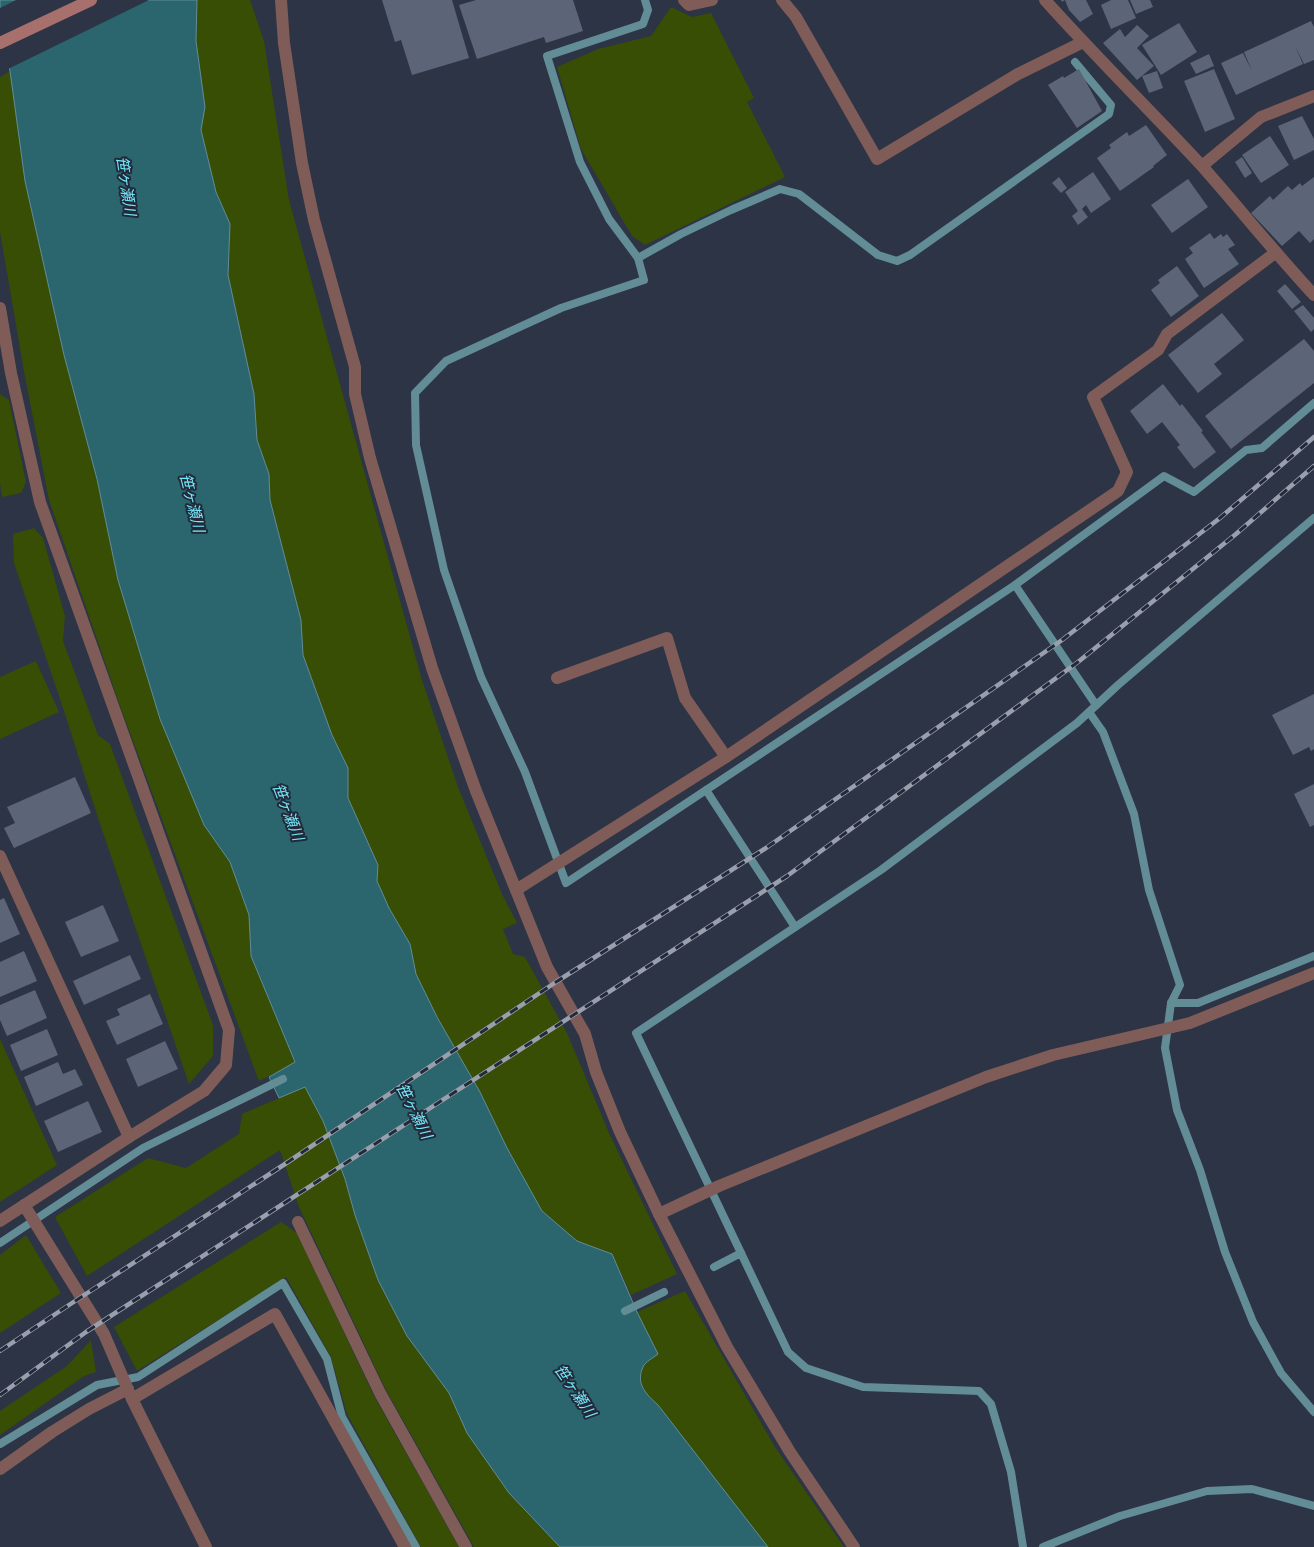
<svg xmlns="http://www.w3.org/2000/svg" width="1314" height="1547" font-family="Raleway,'Noto Sans JP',sans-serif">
  <rect width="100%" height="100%" fill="#2c3445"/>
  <!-- green -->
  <g fill="#384e04">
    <path d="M197 0H250L264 41 289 200 422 680 458 787 502 894 517 923 503 929 513 954 525 957 567 1033 609 1133 677 1274 631 1295 612 1254 577 1241 542 1211 507 1148 480 1092 437 1017 416 974 410 944 389 908 377 881 378 865 348 798V768L332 735 303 655 301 620 270 500 269 474 257 440 254 394 228 275 230 224 216 192 201 130 205 107 196 41Z"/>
    <path d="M671 7 692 17 711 13 754 98 747 102 785 177 645 245 632 236 581 149 557 67 598 49 651 36Z"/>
    <path d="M10 71 25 181 64 355 97 479 118 580 160 719 204 825 230 862 249 915 251 956 295 1063 259 1081 119 703 49 500 24 371 0 232V77Z"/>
    <path d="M0 394 9 400 26 482 21 493 2 497 0 483Z"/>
    <path d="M34 528 43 538 65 616 63 641 98 735 110 744 213 1025V1056L189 1084 99 821 64 711 14 563 13 534Z"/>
    <path d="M36 661 59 712 0 739V677Z"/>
    <path d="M0 1039 57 1165 0 1202Z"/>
    <path d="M305 1087 323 1121 345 1179 355 1215 378 1280 407 1336 449 1393 467 1433 509 1493 560 1547H474L385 1388 299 1207 280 1150 87 1276 55 1217 148 1158 186 1168 239 1134 242 1114Z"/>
    <path d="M281 1222 297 1233 374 1396 459 1547H421L347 1414 331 1357 286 1277 137 1371 114 1327Z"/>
    <path d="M26 1235 61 1293 0 1333V1255Z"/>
    <path d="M685 1291 775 1447 844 1547H768L658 1405 645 1393 640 1379 643 1366 637 1312Z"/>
    <path d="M91 1340 96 1372 84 1376 0 1435V1411L67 1366Z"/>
  </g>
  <!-- water -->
  <path fill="#2b666f" stroke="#628d97" d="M0 0H197L196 41 205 107 201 130 216 192 230 224 228 275 254 394 257 440 269 474 270 500 301 620 303 655 332 735 348 768V798L378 865 377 881 389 908 410 944 416 974 437 1017 480 1092 507 1148 542 1211 577 1241 612 1254 637 1312 658 1354C653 1358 645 1362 643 1367 635 1384 647 1395 658 1405L768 1547H560L509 1493 467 1433 449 1393 407 1336 378 1280 355 1215 345 1179 323 1121 305 1087 279 1098 269 1077 295 1062 251 956 249 915 230 862 204 825 160 719 118 580 97 479 64 355 25 181 10 71 0 35Z"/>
  <!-- pier -->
  <path fill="#2c3445" d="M16 0H149L8 69 0 42V8Z"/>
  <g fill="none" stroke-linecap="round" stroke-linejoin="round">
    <!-- stream -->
    <g stroke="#628d97" stroke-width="8">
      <path d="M645 0 648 10 643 24 547 56 580 162 609 219 638 258 644 280 561 308 446 361 415 393 416 445 444 570 481 677 525 772 566 883 1015 585 1164 476 1194 492 1246 450 1262 448 1314 403"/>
      <path d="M638 258 681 234 731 210 780 189 799 194 878 255 897 261 910 255 1109 114 1111 105 1075 62"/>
      <path d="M1015 585 1096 705"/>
      <path d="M1089 712 1103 732 1134 814 1149 890 1180 985 1171 1003 1165 1048 1177 1110 1200 1170 1225 1252 1253 1322 1281 1373 1314 1412"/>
      <path d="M706 790 795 927"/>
      <path d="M1171 1003H1198L1314 956"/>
      <path d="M0 1243 143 1148 283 1079"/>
      <path d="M741 1253 636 1033 881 870 1077 723 1118 685 1314 518"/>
      <path d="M714 1267 741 1253 788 1352 806 1368 863 1387 979 1391 991 1404 1011 1472 1023 1547"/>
      <path d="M625 1311 664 1292"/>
      <path d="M0 1444 97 1385 138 1377 283 1283 327 1359 342 1417 416 1547"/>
      <path d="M1043 1547 1120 1516 1207 1491 1252 1489 1314 1506"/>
    </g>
  </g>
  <!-- building -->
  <g fill="#5c6577">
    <path d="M382 0H452L469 58 412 75 401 40 395 42Z"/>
    <path d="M476 0H573L583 31 546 43 544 37 477 59 459 5Z"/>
    <path d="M1061 0H1086L1093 14 1080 22 1069 10 1065 0 1062 2Z"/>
    <path d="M1111 0H1128L1136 18 1111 29 1101 5Z"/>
    <path d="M1130 0H1150L1153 7 1136 14Z"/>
    <path d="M1311 21 1314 27V60L1304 64 1295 46 1303 64 1236 95 1221 63 1243 53 1252 71 1244 52 1266 42 1275 61 1266 42Z"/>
    <path d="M1179 23 1197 52 1161 75 1142 45Z"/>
    <path d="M1137 25 1149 36 1137 48 1154 66 1137 80 1103 43 1120 29 1125 37Z"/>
    <path d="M1209 54 1214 66 1196 74 1190 63Z"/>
    <path d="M1079 69 1102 111 1077 128 1048 85 1063 76 1064 78Z"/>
    <path d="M1214 69 1235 119 1205 132 1184 81Z"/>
    <path d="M1157 71 1163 88 1149 93 1142 76Z"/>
    <path d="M1302 116 1314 139V150L1294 160 1278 126Z"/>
    <path d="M1146 125 1167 155 1153 166 1154 167 1120 191 1097 158 1111 148 1109 145 1127 132 1129 136Z"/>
    <path d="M1270 136 1289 165 1261 183 1242 155Z"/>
    <path d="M1242 157 1252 173 1245 178 1235 162Z"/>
    <path d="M1093 172 1111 199 1091 213 1086 205 1082 209 1088 217 1078 225 1072 216 1078 211 1065 192Z"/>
    <path d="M1059 177 1067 188 1061 193 1052 183Z"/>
    <path d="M1314 177V239L1310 243 1299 231 1282 246 1251 213 1270 196 1273 200 1288 186 1292 190 1300 183 1302 186Z"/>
    <path d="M1188 179 1208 207 1172 233 1151 205Z"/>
    <path d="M1210 233 1214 239 1221 234 1223 237 1227 234 1235 245 1228 249 1239 264 1204 288 1185 259 1193 253 1189 248Z"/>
    <path d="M1177 266 1199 296 1171 317 1151 290 1160 283 1158 280Z"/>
    <path d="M1285 284 1301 302 1292 309 1277 291Z"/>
    <path d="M1303 305 1314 318V329L1311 332 1294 311Z"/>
    <path d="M1222 313 1244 340 1214 364 1222 374 1198 393 1168 355Z"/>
    <path d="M1304 339 1314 351V383L1231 449 1205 416Z"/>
    <path d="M1163 384 1180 406 1182 404 1203 431 1201 432 1216 452 1194 469 1177 447 1180 445 1162 422 1147 434 1130 411Z"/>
    <path d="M1314 694V749L1311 751 1309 747 1293 755 1272 715Z"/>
    <path d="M75 777 91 813 14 848 4 828 15 823 7 807Z"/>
    <path d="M1314 784V825L1310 827 1294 794Z"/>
    <path d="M4 898 20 934 0 943V900Z"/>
    <path d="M103 905 119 941 81 957 65 922Z"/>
    <path d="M24 951 37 981 0 997V962Z"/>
    <path d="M130 955 141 979 84 1005 73 981Z"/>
    <path d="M35 990 47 1018 7 1036 0 1020V1005Z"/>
    <path d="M150 994 163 1024 117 1045 106 1021 120 1015 117 1009Z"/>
    <path d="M47 1029 58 1055 21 1071 10 1045Z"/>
    <path d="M165 1041 178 1069 138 1087 126 1059Z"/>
    <path d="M58 1062 63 1074 75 1069 83 1085 36 1106 24 1077Z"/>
    <path d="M88 1101 102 1132 58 1152 44 1121Z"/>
  </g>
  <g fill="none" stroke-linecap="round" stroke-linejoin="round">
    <!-- street -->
    <g stroke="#7f5c58" stroke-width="12">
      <path d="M281 0 284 43 302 163 314 220 355 367V394L370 458 432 668 476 791 547 967 585 1034 596 1072 620 1132 659 1214 727 1347 790 1452 854 1547"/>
      <path d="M684 0 689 5 712 0"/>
      <path d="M782 0 796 17 877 159 1018 74 1083 42"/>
      <path d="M1045 0C1096 57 1150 110 1202 166 1240 209 1275 253 1314 295"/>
      <path d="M1202 166 1261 117 1314 96"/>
      <path d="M0 308 11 373 40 502 229 1030 226 1065 204 1091 129 1137 0 1221"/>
      <path d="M557 678 667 638 685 698 726 757"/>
      <path d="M0 856 129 1137"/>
      <path d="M516 890 726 757 1118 491 1127 472 1093 397 1158 350 1167 334 1275 253"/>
      <path d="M24 1205 104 1334 132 1399 206 1547"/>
      <path d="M659 1214 719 1186 986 1077 1053 1055 1190 1023 1314 973"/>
      <path d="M298 1222 380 1393 466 1547"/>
      <path d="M132 1399 275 1314 405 1547"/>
      <path d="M0 1469 52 1432 89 1409 128 1389"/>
    </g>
    <!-- secondary -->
    <path stroke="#a7706c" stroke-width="12" d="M0 43 91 0"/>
    <!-- rail casing -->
    <g stroke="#999fac" stroke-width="4.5">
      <g id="rail">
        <path d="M0 1351 69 1305 285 1164 556 982 766 848 1062 640 1220 518 1314 437"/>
        <path d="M0 1395 86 1332 787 876 1078 662 1236 534 1314 466"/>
      </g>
    </g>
    <!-- rail -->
    <use href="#rail" stroke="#222a3a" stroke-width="3" stroke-dasharray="9" stroke-linecap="butt"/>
  </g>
  <g text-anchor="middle" stroke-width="4" stroke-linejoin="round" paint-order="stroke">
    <!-- water labels -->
    <g font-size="15" font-style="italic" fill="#74e7f9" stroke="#222a3a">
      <text transform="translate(126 186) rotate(82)" y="5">笹ヶ瀬川</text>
      <text transform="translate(192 503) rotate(76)" y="5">笹ヶ瀬川</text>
      <text transform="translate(288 812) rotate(69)" y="5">笹ヶ瀬川</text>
      <text transform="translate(414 1111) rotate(63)" y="5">笹ヶ瀬川</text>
      <text transform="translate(575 1391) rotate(56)" y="5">笹ヶ瀬川</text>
    </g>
  </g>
</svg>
